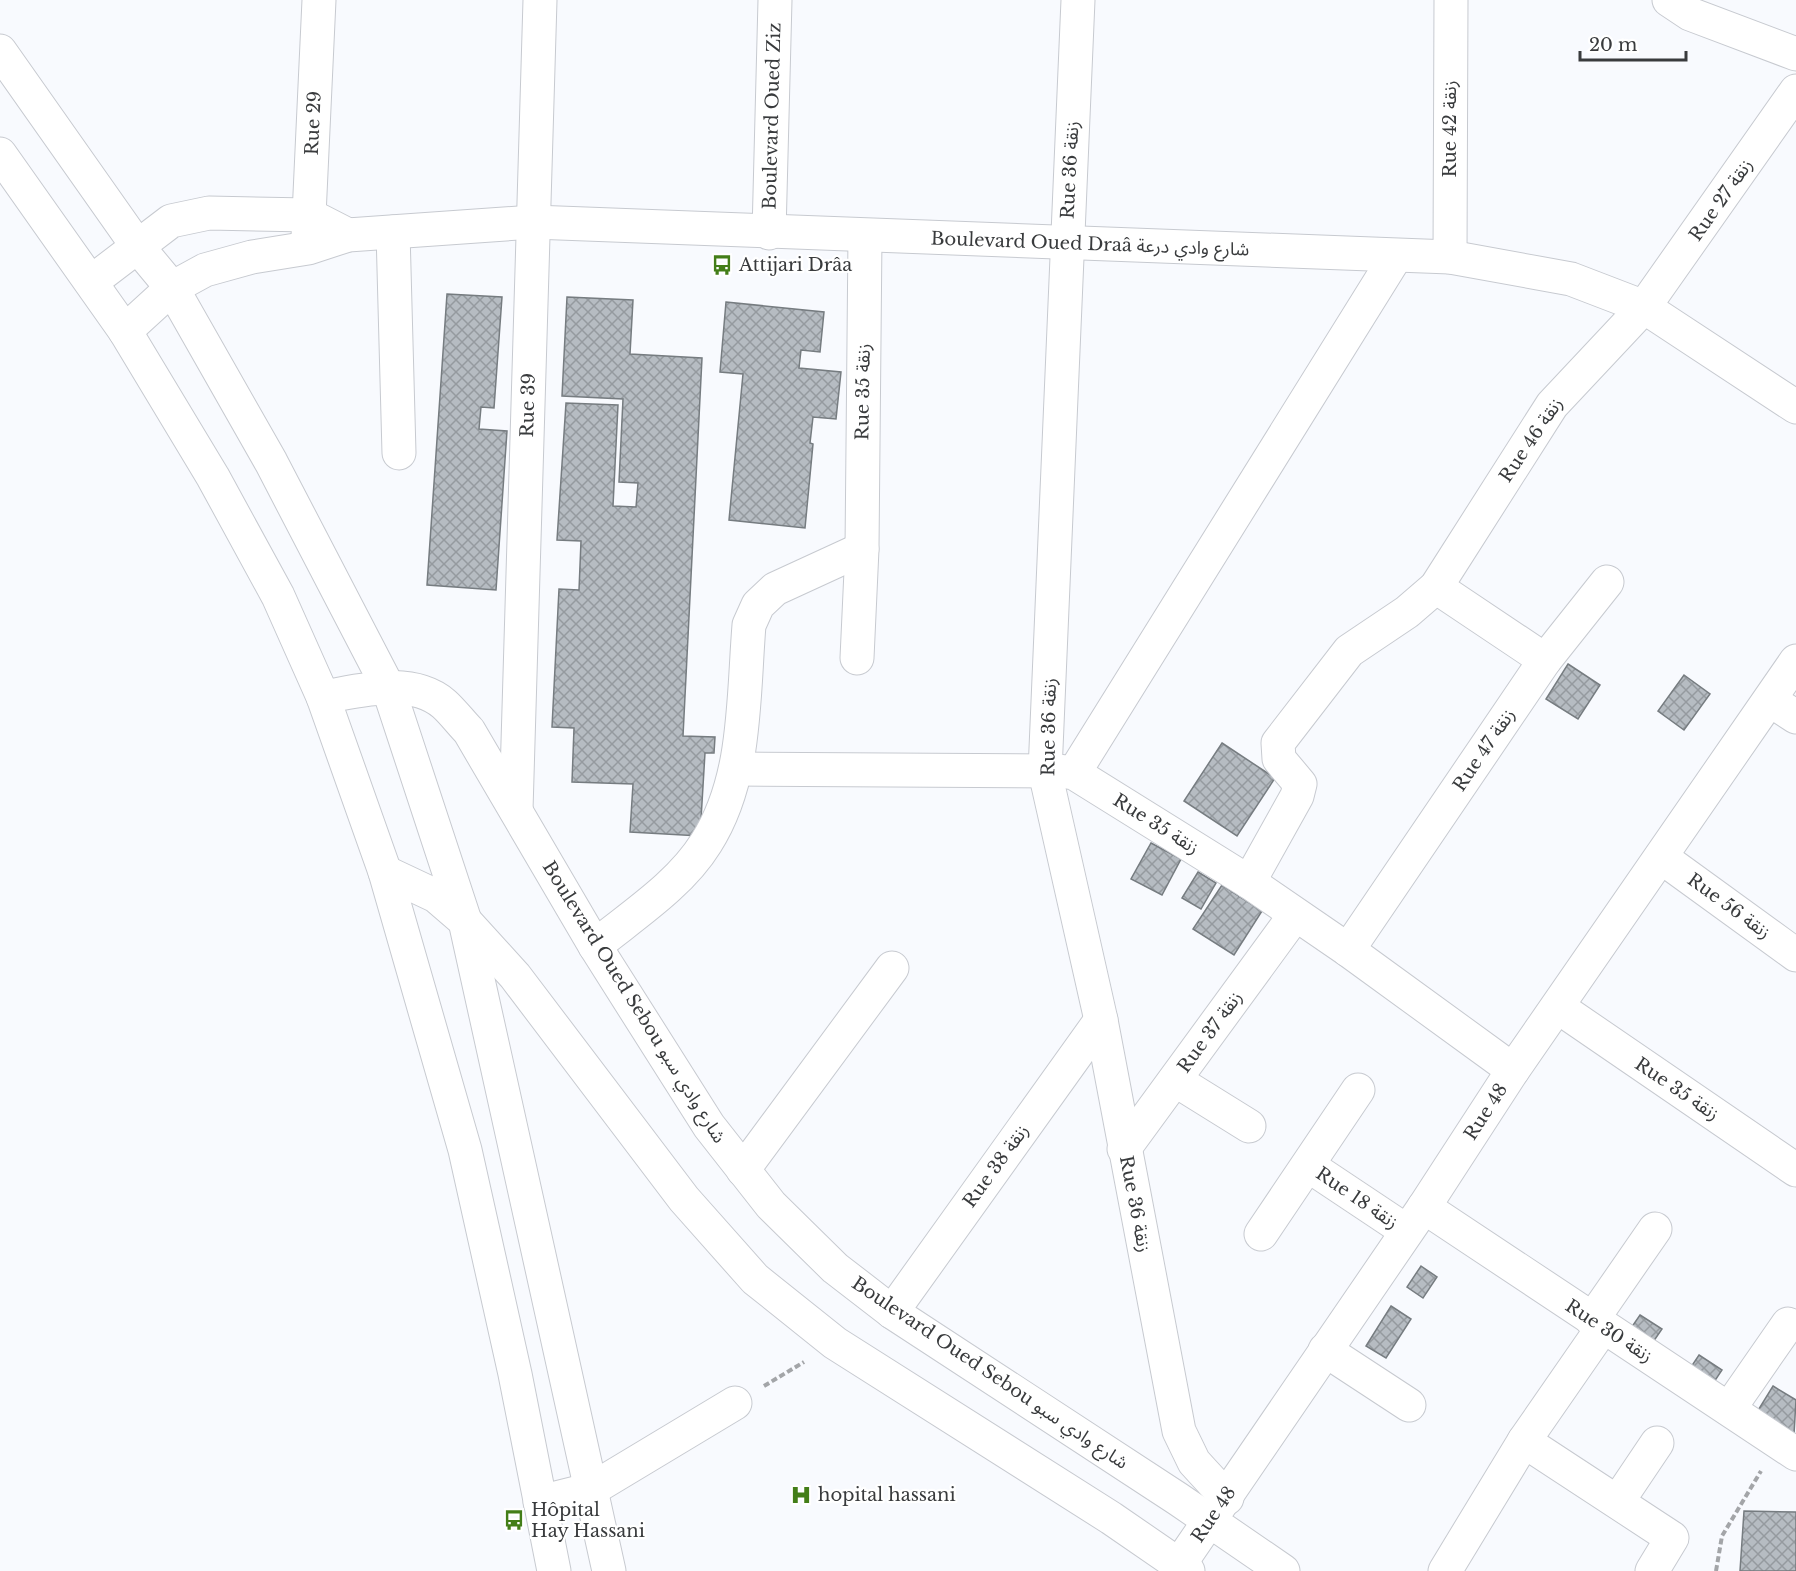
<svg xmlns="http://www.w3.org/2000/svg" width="1796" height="1571" font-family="'Libre Baskerville','Noto Sans Arabic',serif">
  <defs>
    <pattern id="building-cross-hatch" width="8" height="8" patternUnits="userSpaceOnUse" patternTransform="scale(1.5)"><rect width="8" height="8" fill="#b6bcc2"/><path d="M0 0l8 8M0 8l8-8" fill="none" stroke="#959a9f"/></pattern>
  </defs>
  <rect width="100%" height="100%" fill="#f8fafe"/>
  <!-- building -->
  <g fill="url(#building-cross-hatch)" stroke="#767c80" stroke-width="1.5">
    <path d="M447 294 502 297 494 408 481 407 479 429 507 431 496 590 427 585Z"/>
    <path d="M567 297 633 300 630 354 702 358 683 736 715 737 714 753H705L700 836 630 832 633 784 572 782 574 728 552 727 559 589 579 590 581 541 557 540 566 403 618 405 613 506 636 507 638 483 619 482 623 399 562 396Z"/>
    <path d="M726 302 824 312 820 352 801 350 799 368 841 372 836 419 813 417 810 443 813 444 805 528 729 520 743 374 720 372Z"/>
    <path d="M1568 664 1600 685 1578 719 1546 699Z"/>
    <path d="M1684 675 1710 694 1684 730 1658 711Z"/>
    <path d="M1222 743 1275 778 1237 836 1184 801Z"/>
    <path d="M1151 843 1181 859 1162 895 1131 879Z"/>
    <path d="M1198 872 1216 883 1201 909 1182 898Z"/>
    <path d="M1222 885 1262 911 1234 955 1193 929Z"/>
    <path d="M1421 1266 1437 1277 1423 1298 1407 1287Z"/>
    <path d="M1391 1306 1411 1319 1386 1358 1366 1346Z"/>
    <path d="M1640 1315 1662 1329 1651 1345 1629 1331Z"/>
    <path d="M1699 1355 1722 1370 1712 1385 1689 1370Z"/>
    <path d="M1773 1386 1796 1400 1794 1434 1757 1412Z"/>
    <path d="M1744 1511 1796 1512V1571H1740Z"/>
  </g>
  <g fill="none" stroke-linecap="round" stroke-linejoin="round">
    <!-- minor casing -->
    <g stroke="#c7cad0" stroke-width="35">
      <g id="minor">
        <path d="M1078 0 1045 772 1101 1020 1179 1431 1194 1462 1227 1498"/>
        <path d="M1669 0 1690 14 1796 54"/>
        <path d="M393 232 399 453"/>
        <path id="s1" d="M769 233 775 0"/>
        <path id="s2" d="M308 237 319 0"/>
        <path d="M1450 257 1451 0"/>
        <path d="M91 282 171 221 209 213 309 215 348 235"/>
        <path d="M125 331 172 288 205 270 252 257 308 248 348 235 533 222 1450 257 1571 279 1644 307 1796 407"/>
        <path d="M1436 587 1545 660"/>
        <path d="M857 658 862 549 865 236"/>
        <path d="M323 697C360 691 411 676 444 704 453 712 461 723 469 731L595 946 709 1126 771 1205 835 1268 892 1312 1178 1499 1283 1571"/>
        <path d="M1770 700 1796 717"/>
        <path d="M736 769 1059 771 1074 773 1249 882 1348 950 1513 1070"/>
        <path d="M1074 773 1396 256"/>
        <path id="s3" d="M516 810 540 0"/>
        <path d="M1661 857 1796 955"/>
        <path d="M385 872 436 896 465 921 515 976 684 1199 755 1279 835 1343 1111 1518 1188 1571"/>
        <path d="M1249 882 1297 796 1300 784 1279 759 1278 743 1349 651 1407 612 1436 587 1552 405 1644 307 1796 91"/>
        <path d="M595 946C633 915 680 885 706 843 747 779 743 698 749 625L758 605 775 589 862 549"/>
        <path d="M1348 950 1545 660 1607 582"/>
        <path d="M1558 1007 1796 1170"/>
        <path d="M1175 1080 1249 1126"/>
        <path d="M1124 1149 1295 915"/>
        <path d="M1309 1166 1405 1230"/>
        <path d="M743 1170 892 968"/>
        <path d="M1424 1207 1796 1454"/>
        <path d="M1261 1234 1358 1090"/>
        <path d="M892 1312 1101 1020"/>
        <path d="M1592 1320 1655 1229"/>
        <path d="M1325 1350 1409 1405"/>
        <path d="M1729 1409 1788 1324"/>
        <path d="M1524 1441 1672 1538 1652 1571"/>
        <path d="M592 1489 735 1403"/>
        <path d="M1618 1501 1657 1443"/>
        <path id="s4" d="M1182 1571 1179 1565 1424 1207 1513 1070 1796 661"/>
        <path d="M1445 1571 1524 1441 1603 1327"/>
      </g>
    </g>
    <!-- major casing -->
    <g stroke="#c7cad0" stroke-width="35">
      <g id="major">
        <path d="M0 51 138 247 172 288 271 462 388 687 465 921 609 1571"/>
        <path d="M0 154 125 331 213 477 278 596 323 697 385 872 465 1150 515 1374 554 1571"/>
        <path d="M540 1502 592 1489"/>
      </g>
    </g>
    <!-- path -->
    <g stroke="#a3a5a8" stroke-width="4" stroke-dasharray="6 3" stroke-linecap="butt">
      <path d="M764 1386 804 1362"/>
      <path d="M1716 1571 1722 1536 1761 1471"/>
    </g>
    <!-- minor -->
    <use href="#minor" stroke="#fff" stroke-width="33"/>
    <!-- major -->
    <use href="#major" stroke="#fff" stroke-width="33"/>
  </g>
  <!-- icons -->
  <defs>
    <g id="bus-bare" transform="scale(1.62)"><path d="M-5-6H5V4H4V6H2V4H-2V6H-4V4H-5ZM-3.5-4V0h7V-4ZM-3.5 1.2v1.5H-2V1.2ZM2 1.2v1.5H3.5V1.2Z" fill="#437e18" stroke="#fff" stroke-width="2.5" paint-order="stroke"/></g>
    <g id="hospital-bare" transform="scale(1.62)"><path d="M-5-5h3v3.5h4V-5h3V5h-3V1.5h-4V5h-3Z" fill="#437e18" stroke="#fff" stroke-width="2.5" paint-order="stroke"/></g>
  </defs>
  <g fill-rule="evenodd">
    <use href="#bus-bare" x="722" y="265"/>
    <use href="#hospital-bare" x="801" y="1495"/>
    <use href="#bus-bare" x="514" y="1520"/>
  </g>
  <g text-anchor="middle" stroke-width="4.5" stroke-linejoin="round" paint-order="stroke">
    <!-- street labels -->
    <g font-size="18" fill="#393b3d" stroke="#fff">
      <text dy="6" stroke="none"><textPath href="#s1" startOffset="117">Boulevard Oued Ziz</textPath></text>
      <text dy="6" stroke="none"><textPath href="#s2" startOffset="114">Rue 29</textPath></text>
      <text transform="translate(1450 129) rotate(-90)" y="6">Rue 42 زنقة</text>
      <text transform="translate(1070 170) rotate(-87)" y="6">Rue 36 زنقة</text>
      <text transform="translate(1721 200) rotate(-55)" y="6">Rue 27 زنقة</text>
      <text transform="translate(1090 244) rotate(2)" y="6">Boulevard Oued Draâ شارع وادي درعة</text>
      <text transform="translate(863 392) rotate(-89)" y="6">Rue 35 زنقة</text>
      <text dy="6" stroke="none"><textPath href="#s3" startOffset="405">Rue 39</textPath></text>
      <text transform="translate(1531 440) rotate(-56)" y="6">Rue 46 زنقة</text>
      <text transform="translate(1049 727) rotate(-89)" y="6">Rue 36 زنقة</text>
      <text transform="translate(1484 750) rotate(-56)" y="6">Rue 47 زنقة</text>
      <text transform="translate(1156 824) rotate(32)" y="6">Rue 35 زنقة</text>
      <text transform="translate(1729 906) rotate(36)" y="6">Rue 56 زنقة</text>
      <text transform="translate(634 1002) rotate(58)" y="6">Boulevard Oued Sebou شارع وادي سبو</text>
      <text transform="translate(1210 1032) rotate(-54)" y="6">Rue 37 زنقة</text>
      <text transform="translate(1677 1089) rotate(34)" y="6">Rue 35 زنقة</text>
      <text dy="6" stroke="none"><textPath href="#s4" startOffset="554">Rue 48</textPath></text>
      <text transform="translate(996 1166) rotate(-54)" y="6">Rue 38 زنقة</text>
      <text transform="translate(1357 1198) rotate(34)" y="6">Rue 18 زنقة</text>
      <text transform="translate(1135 1204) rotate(79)" y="6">Rue 36 زنقة</text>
      <text transform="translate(1609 1331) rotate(33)" y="6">Rue 30 زنقة</text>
      <text transform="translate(990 1373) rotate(34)" y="6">Boulevard Oued Sebou شارع وادي سبو</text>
      <text dy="6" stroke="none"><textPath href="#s4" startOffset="68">Rue 48</textPath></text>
    </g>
    <!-- poi labels -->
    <g font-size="18" fill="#393b3d" stroke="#fff" text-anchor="start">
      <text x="739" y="271">Attijari Drâa</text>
      <text x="818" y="1501">hopital hassani</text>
      <text x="531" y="1516">Hôpital<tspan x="531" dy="21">Hay Hassani</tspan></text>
    </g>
  </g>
  <!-- scale -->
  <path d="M1580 51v9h106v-9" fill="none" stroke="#393b3d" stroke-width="3"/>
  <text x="1589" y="51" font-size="18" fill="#393b3d" stroke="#ffffff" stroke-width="4.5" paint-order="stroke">20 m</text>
</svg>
